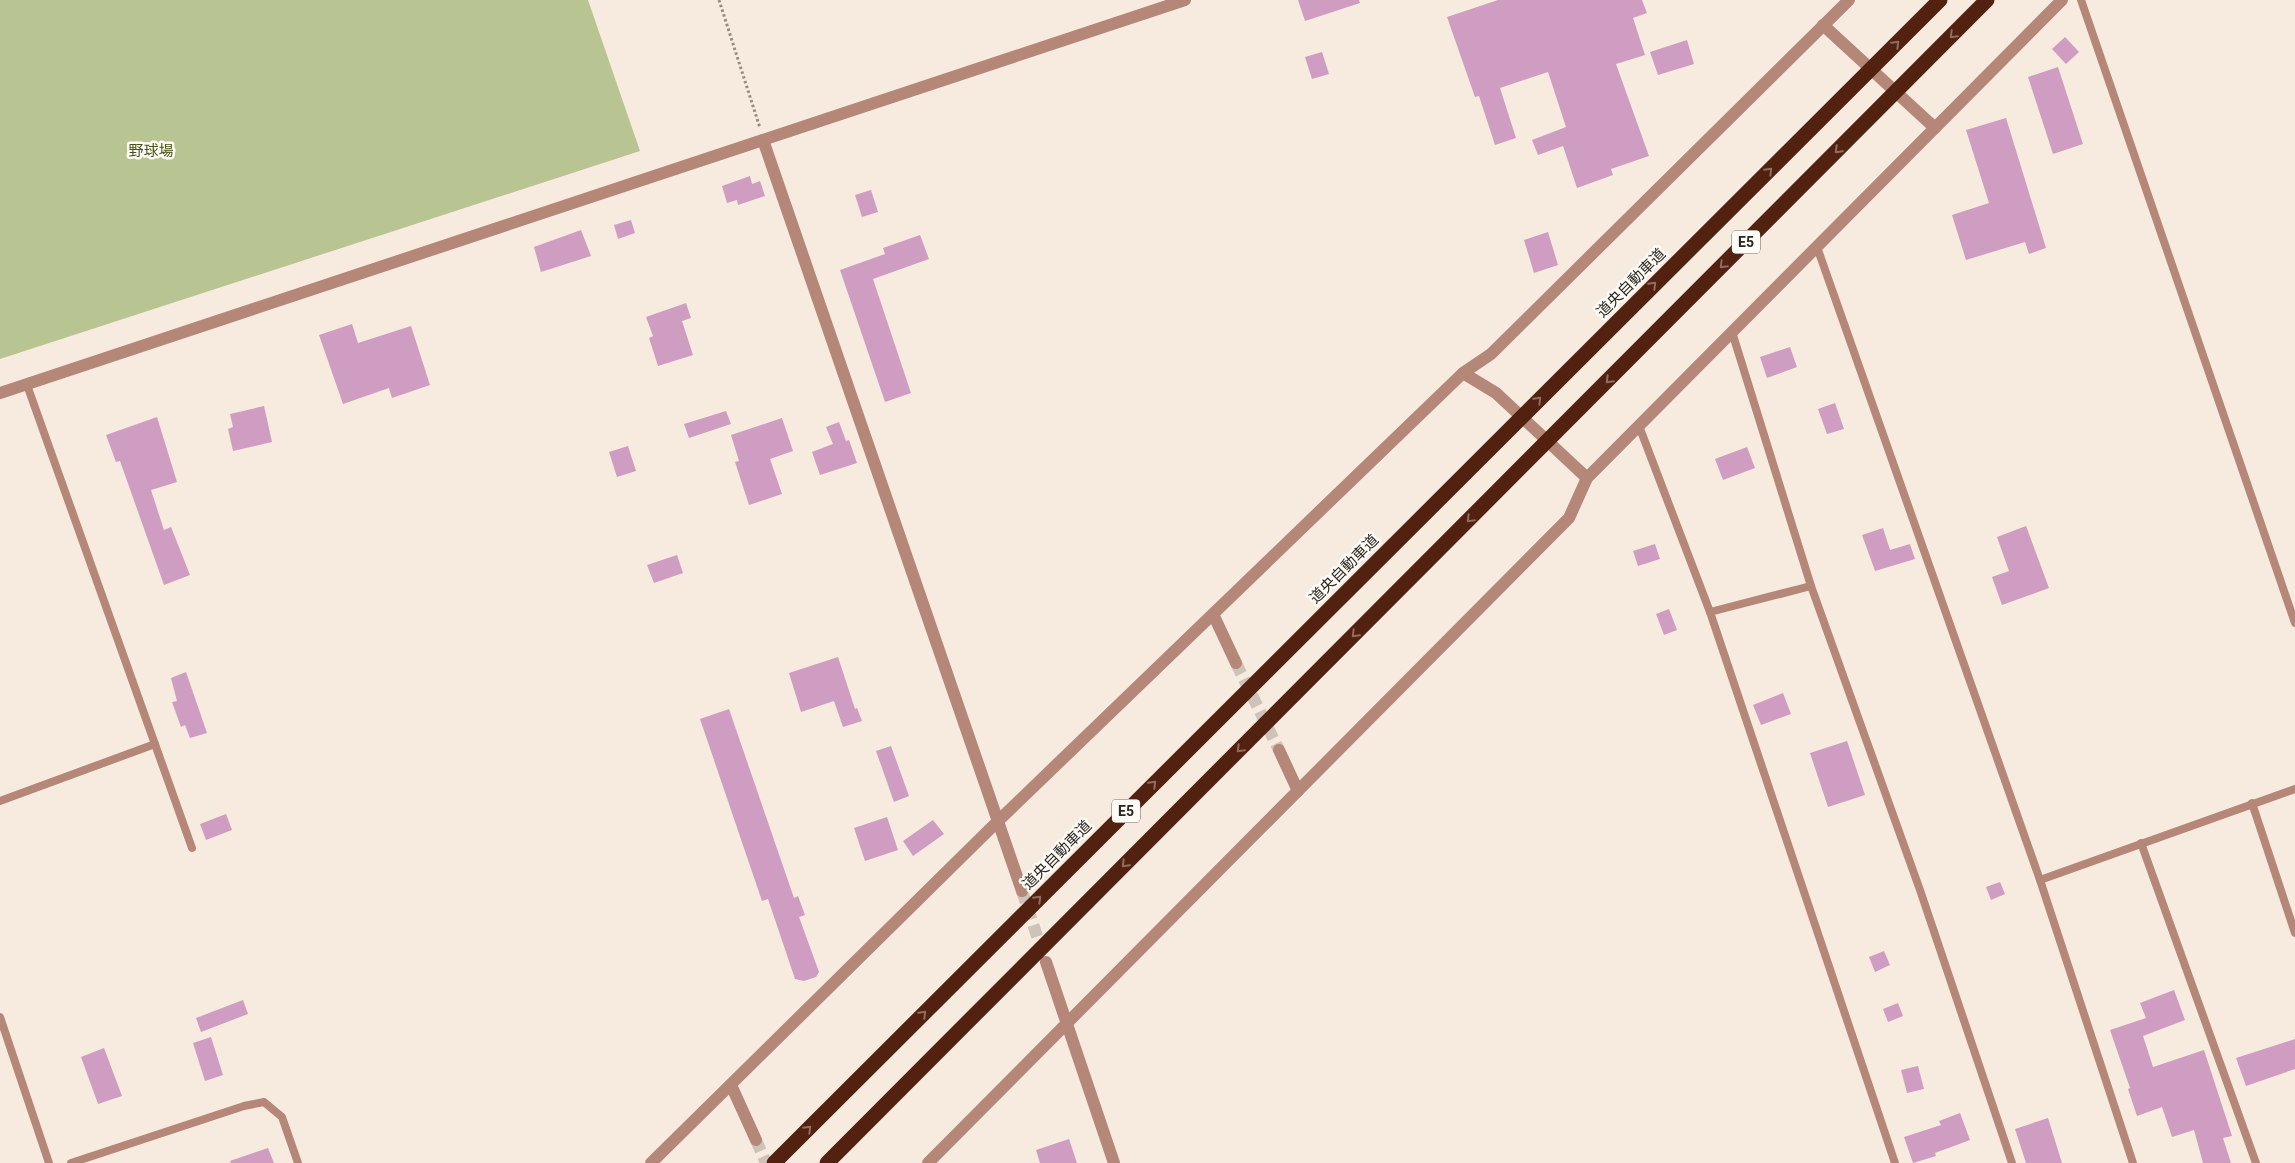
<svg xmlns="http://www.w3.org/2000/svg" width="2295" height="1163" font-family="Roboto,'Noto Sans JP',sans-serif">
  <rect width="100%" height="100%" fill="#f7ebdf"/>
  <!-- green -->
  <path fill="#b8c492" d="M0 0H588L640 151 0 359Z"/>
  <!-- building -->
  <g fill="#ce9dc1">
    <path d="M1298 0H1359L1360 3 1305 21Z"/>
    <path d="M1498 0H1642L1647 13 1633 18 1645 55 1616 64 1649 156 1611 169 1613 175 1577 188 1563 146 1538 155 1532 140 1566 127 1548 72 1500 88 1516 138 1495 145 1479 96 1475 97 1447 17Z"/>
    <path d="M2065 37 2079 52 2066 64 2052 49Z"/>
    <path d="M1687 40 1694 64 1658 75 1650 52Z"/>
    <path d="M1322 52 1329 74 1312 79 1305 57Z"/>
    <path d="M2058 67 2083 144 2053 154 2028 77Z"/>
    <path d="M2006 118 2046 248 2029 254 2025 242 1966 260 1952 215 1989 203 1966 130Z"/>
    <path d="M750 176 752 184 760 181 765 196 738 205 737 200 727 203 722 186Z"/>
    <path d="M871 190 878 212 862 217 855 195Z"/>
    <path d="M631 220 635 233 618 239 614 225Z"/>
    <path d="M581 230 591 256 541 272 534 247Z"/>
    <path d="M1548 232 1558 265 1534 273 1524 240Z"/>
    <path d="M920 235 929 259 873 279 911 393 885 402 840 270 885 254 883 248Z"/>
    <path d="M686 303 691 318 682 321 693 355 658 366 649 338 653 336 646 317Z"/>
    <path d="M352 324 358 343 411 326 430 385 392 398 389 388 343 404 319 335Z"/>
    <path d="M1790 347 1797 367 1767 378 1760 357Z"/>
    <path d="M1835 403 1844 429 1827 434 1818 409Z"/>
    <path d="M264 406 272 442 233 451 228 429 233 427 230 414Z"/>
    <path d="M726 411 731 424 689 438 684 424Z"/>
    <path d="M157 417 177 482 151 490 164 530 171 527 190 575 164 585 120 461 116 462 106 435Z"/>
    <path d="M782 418 793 451 770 459 782 494 749 505 735 462 739 461 731 435Z"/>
    <path d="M839 422 846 441 849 440 857 463 820 475 812 452 833 444 826 427Z"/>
    <path d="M628 446 636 471 617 477 609 452Z"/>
    <path d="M1747 447 1755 468 1723 480 1715 459Z"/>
    <path d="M2026 526 2049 588 2002 605 1992 577 2009 571 1997 537Z"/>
    <path d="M1883 528 1890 550 1910 544 1915 559 1875 571 1862 535Z"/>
    <path d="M1655 544 1660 559 1638 566 1633 551Z"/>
    <path d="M677 555 683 573 654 583 647 565Z"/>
    <path d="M1669 609 1677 630 1664 635 1656 614Z"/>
    <path d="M838 657 855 709 857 708 862 721 843 727 834 701 801 712 789 673Z"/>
    <path d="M186 672 207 733 190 738 185 725 181 727 172 702 177 701 171 678Z"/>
    <path d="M1783 693 1791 714 1761 725 1753 705Z"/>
    <path d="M729 709 794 898 798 896 805 915 799 917 819 972 816 977 804 981 795 979 768 899 762 901 700 719Z"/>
    <path d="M1847 741 1865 795 1828 807 1810 753Z"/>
    <path d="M891 746 909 796 894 802 876 751Z"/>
    <path d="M226 814 232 830 206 840 200 824Z"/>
    <path d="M887 817 898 850 865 861 854 828Z"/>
    <path d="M933 820 944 834 913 856 903 841Z"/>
    <path d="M2000 882 2005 894 1991 900 1986 887Z"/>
    <path d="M1884 951 1890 965 1875 972 1869 957Z"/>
    <path d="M2174 990 2185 1020 2143 1036 2153 1067 2204 1050 2232 1136 2223 1138 2231 1163H2203L2194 1130 2172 1137 2162 1107 2137 1116 2128 1089 2130 1088 2110 1030 2146 1018 2140 1003Z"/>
    <path d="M243 1000 248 1014 201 1032 196 1018Z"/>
    <path d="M1898 1003 1903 1016 1888 1022 1883 1009Z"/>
    <path d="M211 1037 223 1075 205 1081 193 1043Z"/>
    <path d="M2295 1039V1069L2246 1086 2236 1058Z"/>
    <path d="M104 1048 122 1096 98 1104 81 1057Z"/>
    <path d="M1918 1066 1924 1089 1907 1093 1901 1070Z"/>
    <path d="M1960 1113 1970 1140 1935 1153 1936 1156 1913 1163 1904 1137 1941 1125 1939 1121Z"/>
    <path d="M2048 1118 2062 1163H2026L2015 1129Z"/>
    <path d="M1069 1139 1077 1163H1040L1036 1150Z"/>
    <path d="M268 1148 274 1163H231L230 1161Z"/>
  </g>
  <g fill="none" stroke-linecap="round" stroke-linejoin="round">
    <!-- minor-tunnel -->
    <g stroke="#cec3b9" stroke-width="12" stroke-dasharray="12 6" stroke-linecap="butt">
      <path d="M1236 663 1279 750"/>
      <path d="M1022 891 1044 957"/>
      <path d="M756 1140 766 1163"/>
    </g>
    <!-- path -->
    <path stroke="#958d84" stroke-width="3" stroke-dasharray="2.5 2.5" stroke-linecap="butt" d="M719 0 760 128"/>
    <!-- service -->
    <g stroke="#b58778" stroke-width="8">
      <path d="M2081 0 2295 623"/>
      <path d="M1817 247 2040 880 2133 1163"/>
      <path d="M1732 332 1811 586 1920 890 2012 1163"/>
      <path d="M27 385 192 848"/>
      <path d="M1639 426 1710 612 1811 586"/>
      <path d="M1710 612 1895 1163"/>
      <path d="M0 801 155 744"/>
      <path d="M2252 803 2295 933"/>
      <path d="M2141 843 2256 1163"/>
      <path d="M2040 880 2295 789"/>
      <path d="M0 1017 49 1163"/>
      <path d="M71 1163 244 1106 264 1102 282 1117 298 1163"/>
    </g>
    <!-- minor -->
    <g stroke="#b58778" stroke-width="12">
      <path d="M1823 25 1935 128"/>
      <path d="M763 140 1022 891"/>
      <path d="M1463 373 1496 393 1587 478"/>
      <path d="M0 393 1185 0"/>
      <path d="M1213 614 1236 663"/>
      <path d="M1279 750 1298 791"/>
      <path d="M1046 962 1114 1163"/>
      <path d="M731 1085 756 1140"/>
      <path d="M651 1163 996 823 1463 373 1491 354 1849 0"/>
      <path d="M928 1163 1569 518 1587 478 2062 0"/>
    </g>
    <!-- motorway -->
    <g stroke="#53210f" stroke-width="15">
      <path d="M774 1163 1940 0"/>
      <path d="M827 1163 1987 0"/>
    </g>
  </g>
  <!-- one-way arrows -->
  <defs><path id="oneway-chevron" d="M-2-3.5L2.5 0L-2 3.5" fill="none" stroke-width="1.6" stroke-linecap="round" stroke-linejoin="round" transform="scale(1.25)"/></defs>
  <g stroke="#8f6d60">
    <use href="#oneway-chevron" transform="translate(1953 35) rotate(135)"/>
    <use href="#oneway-chevron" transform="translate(1896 44) rotate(-45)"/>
    <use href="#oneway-chevron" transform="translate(1838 150) rotate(135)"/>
    <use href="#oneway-chevron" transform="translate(1769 171) rotate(-45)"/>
    <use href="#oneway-chevron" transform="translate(1723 265) rotate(135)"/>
    <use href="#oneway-chevron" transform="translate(1653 285) rotate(-45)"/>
    <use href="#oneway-chevron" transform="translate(1609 380) rotate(135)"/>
    <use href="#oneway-chevron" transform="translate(1538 400) rotate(-45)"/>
    <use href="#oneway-chevron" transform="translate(1470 519) rotate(135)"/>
    <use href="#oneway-chevron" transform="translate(1355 634) rotate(135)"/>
    <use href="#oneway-chevron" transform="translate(1240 749) rotate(135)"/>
    <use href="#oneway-chevron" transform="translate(1153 784) rotate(-45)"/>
    <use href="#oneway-chevron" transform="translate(1125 864) rotate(135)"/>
    <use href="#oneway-chevron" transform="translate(1038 899) rotate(-45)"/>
    <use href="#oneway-chevron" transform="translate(923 1014) rotate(-45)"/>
    <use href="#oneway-chevron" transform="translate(808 1129) rotate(-45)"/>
  </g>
  <g text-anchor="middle" stroke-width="5" stroke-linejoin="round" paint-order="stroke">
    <!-- shield labels -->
    <g fill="#fefaf5" stroke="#696560" stroke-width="1">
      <rect x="1732" y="230.5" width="28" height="23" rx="4"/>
      <rect x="1112" y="799.5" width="28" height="23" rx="4"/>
    </g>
    <g font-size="14" font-weight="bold" fill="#292520">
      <text x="1746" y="247">E5</text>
      <text x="1126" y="816">E5</text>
    </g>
    <!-- park labels -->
    <g font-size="15" fill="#485317" stroke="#fefaf5">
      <text x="151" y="156">野球場</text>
    </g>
    <!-- street labels -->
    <g font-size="15" fill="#292520" stroke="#fefaf5">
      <text transform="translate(1631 283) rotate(-45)" y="5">道央自動車道</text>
      <text transform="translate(1344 569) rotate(-45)" y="5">道央自動車道</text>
      <text transform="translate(1057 855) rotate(-45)" y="5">道央自動車道</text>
    </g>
  </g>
</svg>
